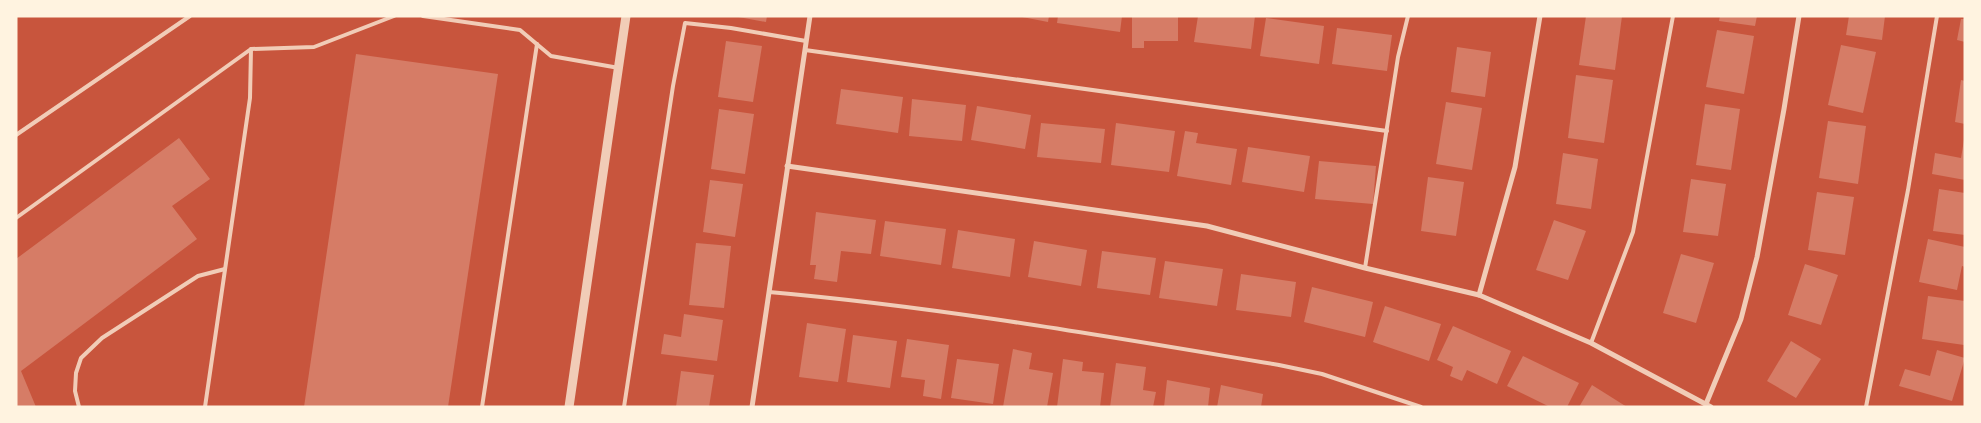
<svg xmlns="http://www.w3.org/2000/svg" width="1981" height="423" font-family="'Sofia Sans Condensed',sans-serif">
  <rect width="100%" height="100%" fill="#c8553d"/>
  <!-- building -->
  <g fill="#d67c66">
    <path d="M733 16H767L766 22Z"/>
    <path d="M1017 16H1049L1048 22Z"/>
    <path d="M1058 16H1122L1120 32 1057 23Z"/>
    <path d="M1132 16H1178V41H1144V48H1132Z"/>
    <path d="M1198 16H1255L1251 49 1194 42Z"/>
    <path d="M1586 16H1622L1615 70 1579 65Z"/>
    <path d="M1720 16H1757L1755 26 1719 21Z"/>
    <path d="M1849 16H1885L1882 40 1846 35Z"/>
    <path d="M1266 18 1324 26 1319 64 1260 56Z"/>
    <path d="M1961 19H1965V42L1957 40Z"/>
    <path d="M1337 28 1392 35 1387 71 1332 64Z"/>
    <path d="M1717 30 1754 36 1744 94 1706 87Z"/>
    <path d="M726 41 762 46 753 102 718 97Z"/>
    <path d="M1841 45 1876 52 1863 113 1828 105Z"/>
    <path d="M1457 47 1491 52 1485 97 1451 92Z"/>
    <path d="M356 54 498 74 448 407H304Z"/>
    <path d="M1576 75 1613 80 1604 143 1568 138Z"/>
    <path d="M1961 80 1965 81V124L1955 122Z"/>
    <path d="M841 89 903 97 898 133 836 124Z"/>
    <path d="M912 99 966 105 962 141 909 136Z"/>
    <path d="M1446 102 1482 108 1472 170 1436 164Z"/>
    <path d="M1705 104 1740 109 1731 170 1696 165Z"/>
    <path d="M977 106 1031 115 1025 149 971 140Z"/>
    <path d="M719 109 754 114 745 174 711 169Z"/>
    <path d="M1828 121 1866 126 1858 184 1819 178Z"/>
    <path d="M1041 123 1105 129 1101 163 1037 157Z"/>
    <path d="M1116 123 1175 131 1169 172 1111 165Z"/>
    <path d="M1185 131 1198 133 1196 143 1237 149 1231 185 1177 176Z"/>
    <path d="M179 138 210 179 172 206 197 239 21 371 36 407H16V259Z"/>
    <path d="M1964 140 1965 180 1932 174 1935 153 1961 158Z"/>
    <path d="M1248 147 1310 156 1304 192 1242 182Z"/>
    <path d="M1563 153 1598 159 1591 209 1556 204Z"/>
    <path d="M1319 161 1376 166 1373 204 1315 199Z"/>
    <path d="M1428 177 1464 182 1456 236 1421 231Z"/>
    <path d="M1691 179 1726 184 1718 236 1683 232Z"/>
    <path d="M710 180 743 184 735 237 703 232Z"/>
    <path d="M1939 189 1965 193V235L1933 231Z"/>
    <path d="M1817 192 1854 197 1845 255 1808 250Z"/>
    <path d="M816 212 876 220 871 254 841 251 837 282 814 279 816 265H810Z"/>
    <path d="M1554 220 1586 231 1568 280 1536 270Z"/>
    <path d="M885 221 946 229 941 265 880 256Z"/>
    <path d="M958 230 1015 239 1010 277 952 268Z"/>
    <path d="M1928 239 1965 247V267L1962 266 1957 290 1919 282Z"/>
    <path d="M1034 241 1087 250 1081 286 1028 277Z"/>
    <path d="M696 243 731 246 724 308 689 305Z"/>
    <path d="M1102 251 1156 258 1150 295 1097 288Z"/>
    <path d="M1681 254 1714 263 1696 323 1663 313Z"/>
    <path d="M1165 261 1223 269 1217 306 1159 298Z"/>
    <path d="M1805 264 1838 275 1821 325 1788 315Z"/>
    <path d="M1241 274 1296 282 1291 317 1236 310Z"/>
    <path d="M1312 287 1373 302 1365 337 1304 322Z"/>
    <path d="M1928 296 1965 301 1964 345 1922 339Z"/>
    <path d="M1385 306 1441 324 1429 361 1373 342Z"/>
    <path d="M684 314 723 320 717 361 661 354 664 334 681 337Z"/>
    <path d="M807 323 846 329 838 382 799 377Z"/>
    <path d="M1453 326 1511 351 1497 384 1467 370 1462 381 1450 376 1453 367 1437 360Z"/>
    <path d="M853 335 897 341 890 388 847 382Z"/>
    <path d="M907 339 949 345 941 399 923 396 925 380 901 377Z"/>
    <path d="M1791 341 1821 359 1796 398 1767 381Z"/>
    <path d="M1013 349 1032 353 1029 369 1053 373 1047 407H1003Z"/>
    <path d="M1937 350 1965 358 1952 401 1899 386 1905 369 1930 376Z"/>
    <path d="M1523 356 1579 383 1567 407H1550L1507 386Z"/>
    <path d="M957 359 999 364 993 404 951 398Z"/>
    <path d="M1063 359 1083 362 1082 371 1104 373 1100 407H1057Z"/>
    <path d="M1116 363 1146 367 1143 390 1156 392 1153 407H1110Z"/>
    <path d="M681 371 714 375 709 407H676Z"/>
    <path d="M1167 380 1210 388 1208 407H1164Z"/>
    <path d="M1221 385 1263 394 1261 407H1217Z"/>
    <path d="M1592 385 1627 407H1579Z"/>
  </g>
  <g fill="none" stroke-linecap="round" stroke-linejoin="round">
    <!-- service -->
    <g stroke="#f1ccb7" stroke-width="4">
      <path d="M423 16 520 30 551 56 619 68"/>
      <path d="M805 50 1387 131"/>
      <path d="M16 135 190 16"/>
      <path d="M16 218 251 49 314 47 394 16"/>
      <path d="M1365 268 1398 57 1408 16"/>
      <path d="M769 292C940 307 1110 337 1279 365L1322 374 1421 407"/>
      <path d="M1591 343 1633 232 1673 16"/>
      <path d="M79 407 75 391 76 373 81 358 102 338 198 276 225 269"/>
      <path d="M205 407 250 98 251 49"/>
      <path d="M482 407 537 44"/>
      <path d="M624 407 673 86 685 23 731 28 806 41"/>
      <path d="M1866 407 1908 190 1937 16"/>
    </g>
    <!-- minor -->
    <g stroke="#f1ccb7" stroke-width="5">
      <path d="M787 166 1207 226 1365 268 1479 295 1591 343 1711 407"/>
      <path d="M1479 295 1515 167 1540 16"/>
      <path d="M1706 404 1741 319 1757 257 1784 109 1799 16"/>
      <path d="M752 407 810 16"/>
    </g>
    <!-- tertiary -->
    <path stroke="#f1ccb7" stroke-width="9" d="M569 407 626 16"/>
  </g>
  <!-- border -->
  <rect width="1981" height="423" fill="none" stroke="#fff3e0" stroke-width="35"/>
</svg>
